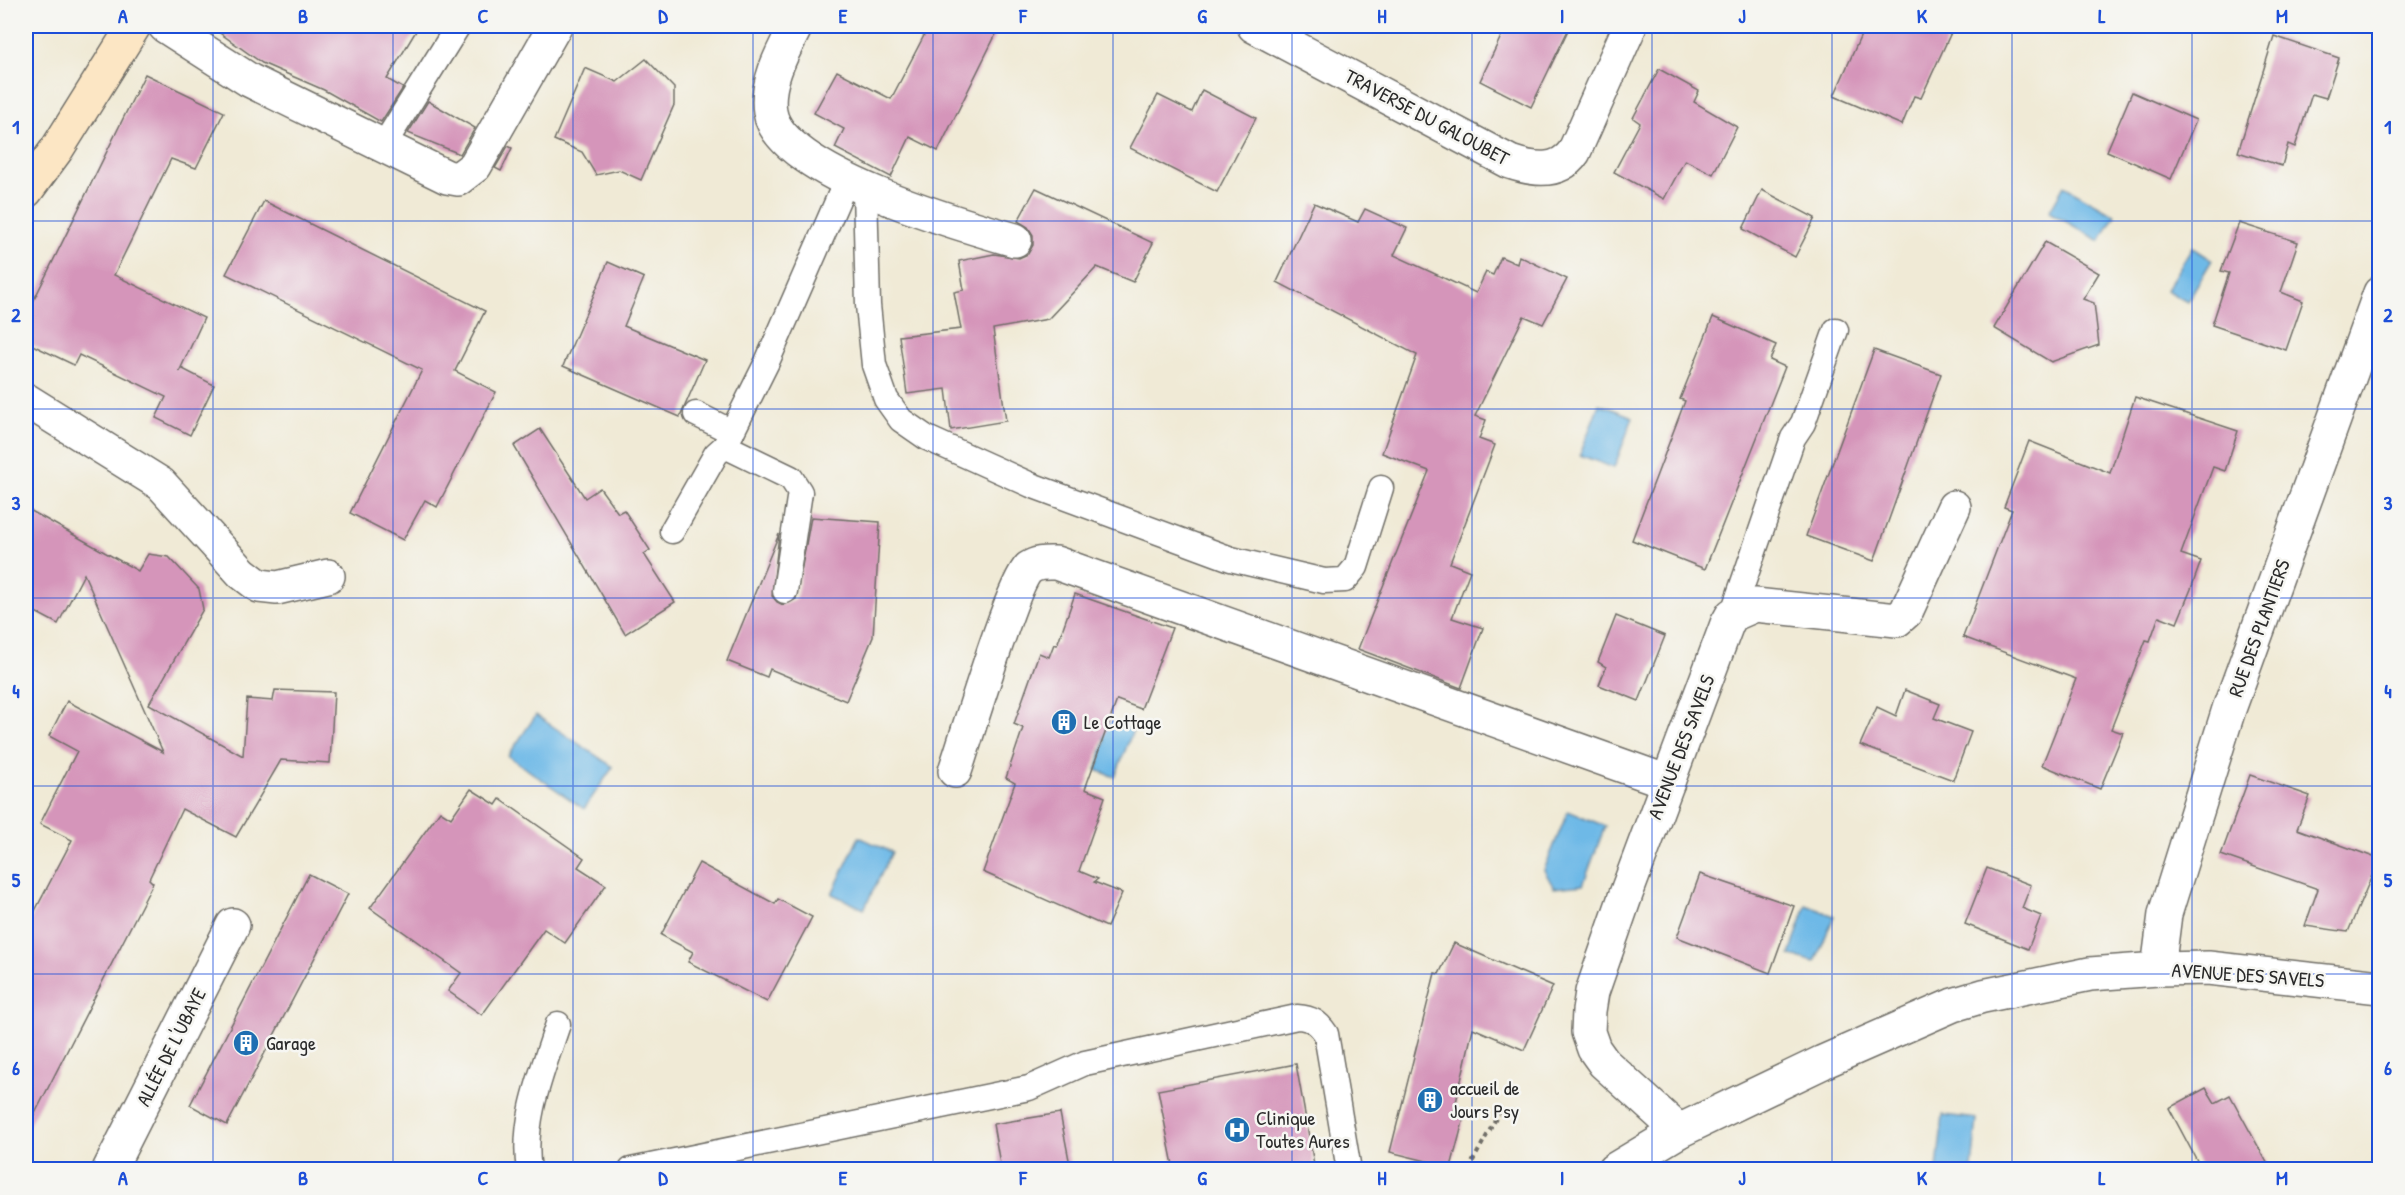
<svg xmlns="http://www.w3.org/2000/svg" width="2405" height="1195" font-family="'Patrick Hand',sans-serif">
  <rect width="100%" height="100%" fill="#f6f6f2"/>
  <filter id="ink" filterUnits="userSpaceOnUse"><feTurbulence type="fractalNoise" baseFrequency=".0167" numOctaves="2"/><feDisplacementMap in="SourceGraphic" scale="12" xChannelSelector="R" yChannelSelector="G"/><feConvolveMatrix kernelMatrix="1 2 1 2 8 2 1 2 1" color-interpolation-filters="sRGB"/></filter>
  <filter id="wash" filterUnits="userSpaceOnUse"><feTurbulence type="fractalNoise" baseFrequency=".008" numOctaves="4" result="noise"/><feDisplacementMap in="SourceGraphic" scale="24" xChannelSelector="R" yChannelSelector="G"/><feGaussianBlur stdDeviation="1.35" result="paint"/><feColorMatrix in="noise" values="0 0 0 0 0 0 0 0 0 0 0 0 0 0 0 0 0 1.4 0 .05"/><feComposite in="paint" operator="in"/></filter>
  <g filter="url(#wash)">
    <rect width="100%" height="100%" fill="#f0ead6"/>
    <!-- water -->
    <g fill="#6eb9e7" stroke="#4c7289" stroke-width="1.5">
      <path d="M2064 186 2115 215 2100 241 2049 212Z"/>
      <path d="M2192 247 2212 260 2187 302 2166 290Z"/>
      <path d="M1599 404 1633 417 1614 468 1580 455Z"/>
      <path d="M536 715 613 767 584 809 508 756Z"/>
      <path d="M1105 720 1133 730 1115 777 1096 770 1105 741 1102 735Z"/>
      <path d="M1568 811 1605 826 1583 885 1554 888 1544 870Z"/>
      <path d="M859 837 892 852 864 909 832 894Z"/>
      <path d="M1806 905 1834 916 1815 962 1790 955Z"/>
      <path d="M1943 1115 1977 1119 1972 1169H1937Z"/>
    </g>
    <g id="blocks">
      <!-- building -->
      <g fill="#d595ba">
        <path d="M210 26H419L387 79 403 88 381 122 324 90 262 63Z"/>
        <path d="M929 26H1000L938 151 910 137 891 177 835 148 844 129 814 113 837 71 891 99Z"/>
        <path d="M1506 26H1570L1531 107 1480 81Z"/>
        <path d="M1865 26H1954L1921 98 1914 96 1902 125 1834 96Z"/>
        <path d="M2274 36 2339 58 2326 98 2312 94 2295 147 2288 144 2282 166 2238 152Z"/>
        <path d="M646 59 674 88V105L641 180 619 170 596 175 582 152 554 140 585 68 617 82Z"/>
        <path d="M1659 69 1699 91 1694 102 1737 127 1713 174 1685 160 1664 199 1614 172 1640 123 1633 118Z"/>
        <path d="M145 74 224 112 196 168 171 159 114 275 204 318 179 372 181 368 214 385 190 435 156 418 166 397 79 355 74 365 26 342V316Z"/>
        <path d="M1202 90 1256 118 1217 192 1130 148 1158 95 1192 112Z"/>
        <path d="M2132 92 2196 120 2171 179 2107 151Z"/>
        <path d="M428 101 475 128 460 154 408 133Z"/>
        <path d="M508 146 512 148 501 171 495 168Z"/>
        <path d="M1036 188 1153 243 1133 282 1097 267 1048 319 993 329 1006 421 951 430 946 389 907 394 899 336 961 329 954 292 964 290 959 261 994 254 1019 258 1028 254 1033 245V235L1028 227 1018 221Z"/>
        <path d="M1762 190 1815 218 1795 257 1743 229Z"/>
        <path d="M264 201 485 311 455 371 496 392 437 507 425 500 403 540 350 513 422 370 226 274Z"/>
        <path d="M1314 203 1358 222 1365 209 1407 228 1394 255 1476 293 1486 272 1493 275 1501 257 1517 264 1519 256 1567 279 1543 324 1524 316 1475 416 1486 420 1479 439 1495 445 1450 563 1470 571 1452 618 1483 628 1461 688 1358 649 1429 471 1382 453 1417 355 1277 282Z"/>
        <path d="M2239 223 2298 242 2281 292 2303 301 2286 350 2212 325 2229 273 2221 271Z"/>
        <path d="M2045 242 2099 273 2083 299 2094 303 2099 345 2051 362 1994 328Z"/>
        <path d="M608 262 644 278 624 326 705 360 680 417 563 366Z"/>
        <path d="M1713 317 1776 345 1770 360 1785 367 1705 569 1632 540 1685 401 1680 399Z"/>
        <path d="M1874 350 1941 374 1874 561 1806 536Z"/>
        <path d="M2135 397 2238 431 2225 471 2213 467 2181 554 2201 561 2191 589 2177 623 2159 616 2150 641 2146 640 2111 729 2123 733 2100 789 2042 765 2076 679 1963 637 2012 510 2004 507 2029 441 2110 473Z"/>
        <path d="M540 429 585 498 600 488 618 513 624 510 650 550 644 554 675 602 625 634 514 446Z"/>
        <path d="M26 508 138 571 148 554 169 557 199 589 203 609 149 704 243 756 247 699 273 701 275 690 334 692 330 763 281 760 236 837 182 809 149 879 153 883 26 1131V928L72 840 40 824 77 751 49 736 67 701 163 752 84 574 58 624 26 607Z"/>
        <path d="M811 517 880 522 873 637 846 701 770 669 767 677 727 661 779 534 772 596 777 602 783 605 796 599Z"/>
        <path d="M1075 594 1172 628 1141 709 1117 700 1085 789 1105 797 1079 871 1098 879 1094 882 1122 893 1107 927 983 872 1015 783 1006 778 1023 728 1014 724 1039 653 1049 657 1054 644 1057 645Z"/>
        <path d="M1616 616 1665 636 1639 701 1599 685 1606 667 1598 662Z"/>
        <path d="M1905 690 1940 704 1934 718 1971 732 1953 780 1860 745 1877 707 1896 716Z"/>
        <path d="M2250 775 2310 796 2297 829 2379 859 2348 932 2305 926 2318 889 2221 855Z"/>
        <path d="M471 789 496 805 500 799 584 858 578 867 606 885 565 943 544 929 482 1015 448 991 461 973 370 908 440 811 451 818Z"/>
        <path d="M699 863 775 904 778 899 812 917 767 1002 688 962 693 952 661 935Z"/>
        <path d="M1987 868 2031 885 2022 908 2041 916 2028 949 1965 924Z"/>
        <path d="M309 874 348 894 227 1125 190 1105Z"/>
        <path d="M1700 874 1794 906 1770 973 1677 937Z"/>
        <path d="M1454 943 1553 986 1524 1050 1473 1028 1454 1111 1465 1114 1451 1167 1390 1152 1435 973 1439 974Z"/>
        <path d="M1296 1064 1315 1170H1174L1158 1090Z"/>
        <path d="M2206 1088 2215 1103 2230 1095 2271 1170H2202L2169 1108Z"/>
        <path d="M1060 1113 1071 1170H1001L993 1124Z"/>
      </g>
    </g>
  </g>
  <g filter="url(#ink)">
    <use href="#blocks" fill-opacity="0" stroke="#706e67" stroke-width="1.5"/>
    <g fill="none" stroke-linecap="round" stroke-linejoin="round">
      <!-- service casing -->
      <g stroke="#706e67" stroke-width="27">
        <g id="service">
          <path d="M383 146 458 26"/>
          <path d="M865 190 868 305 874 365 886 399 901 420 927 438 1031 485 1231 559 1324 581 1345 580 1356 567 1381 488"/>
          <path d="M696 414 732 432"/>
          <path d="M725 446 791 478 800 492 785 591"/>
          <path d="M672 531 716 454 725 446 767 362 847 179"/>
          <path d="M1732 615 1793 438 1803 423 1836 330"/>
          <path d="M529 1170C521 1120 543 1070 558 1024"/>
          <path d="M631 1170 1029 1088 1085 1063 1297 1017C1312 1018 1318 1022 1326 1034L1349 1170"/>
        </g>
      </g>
      <!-- minor casing -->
      <g stroke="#706e67" stroke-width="36">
        <g id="minor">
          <path d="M165 26 249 80 447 177 458 179 475 166 555 26"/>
          <path d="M796 26C783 51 765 82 770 112 779 173 962 225 1015 240"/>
          <path d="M1254 26 1510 162C1533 170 1559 174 1574 152L1630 26"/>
          <path d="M26 400 161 484 242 573 259 586 277 588 328 576"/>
          <path d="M955 771C966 739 1012 583 1029 568 1038 562 1046 563 1056 563L1668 782"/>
          <path d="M1679 1131 1604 1063 1594 1049 1588 1032 1589 1011 1592 992 1626 894 1727 624 1732 615 1755 605 1897 620 1906 612 1954 507"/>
          <path d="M109 1170 233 925"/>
        </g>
      </g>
      <!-- tertiary casing -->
      <g stroke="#706e67" stroke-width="36">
        <g id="tertiary">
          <path d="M2158 969 2165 914 2229 709 2380 293"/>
          <path d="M1614 1170 1679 1131 1823 1062 1953 1005 1983 996 2090 974 2158 969 2208 968 2380 987"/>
        </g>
      </g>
      <!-- secondary casing -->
      <g stroke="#706e67" stroke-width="36">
        <path id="secondary" d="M26 191 57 149 134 26"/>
      </g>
      <!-- path -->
      <path stroke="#706e67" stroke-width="4" stroke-dasharray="4.5 4.5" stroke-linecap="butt" d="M1468 1170 1499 1113"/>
      <!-- service -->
      <use href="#service" stroke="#fff" stroke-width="24"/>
      <!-- minor -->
      <use href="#minor" stroke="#fff" stroke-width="33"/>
      <!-- tertiary -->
      <use href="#tertiary" stroke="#fff" stroke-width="33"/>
      <!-- secondary -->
      <use href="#secondary" stroke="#fce6c4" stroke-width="33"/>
    </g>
  </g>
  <!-- grid -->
  <path fill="none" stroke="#1d4ed8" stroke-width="1.5" stroke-opacity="0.55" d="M213 26V1170M393 26V1170M573 26V1170M753 26V1170M933 26V1170M1113 26V1170M1292 26V1170M1472 26V1170M1652 26V1170M1832 26V1170M2012 26V1170M2192 26V1170M26 221H2380M26 409H2380M26 598H2380M26 786H2380M26 974H2380"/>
  <!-- icons -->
  <defs>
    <g id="building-disc" transform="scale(1.35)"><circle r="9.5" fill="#1f6fb2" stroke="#f6f6f2"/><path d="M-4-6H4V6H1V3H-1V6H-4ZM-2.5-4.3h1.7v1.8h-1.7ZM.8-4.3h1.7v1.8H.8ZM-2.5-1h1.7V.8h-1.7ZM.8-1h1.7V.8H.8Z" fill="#fff"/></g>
    <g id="hospital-disc" transform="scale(1.35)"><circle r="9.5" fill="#1f6fb2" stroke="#f6f6f2"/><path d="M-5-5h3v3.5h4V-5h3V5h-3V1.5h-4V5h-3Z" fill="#fff"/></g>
  </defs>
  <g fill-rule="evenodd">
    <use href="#building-disc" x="1064" y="722"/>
    <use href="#building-disc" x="246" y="1043"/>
    <use href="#building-disc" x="1430" y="1100"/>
    <use href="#hospital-disc" x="1237" y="1130"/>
  </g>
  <g text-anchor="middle" stroke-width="5" stroke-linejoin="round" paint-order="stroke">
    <!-- street labels -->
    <g font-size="20" fill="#2b2b2b" stroke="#f6f6f2">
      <text transform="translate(1427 117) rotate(28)" y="7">TRAVERSE DU GALOUBET</text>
      <text transform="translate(2259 628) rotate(-70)" y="7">RUE DES PLANTIERS</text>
      <text transform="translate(1681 747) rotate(-69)" y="7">AVENUE DES SAVELS</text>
      <text transform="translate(2248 975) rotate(4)" y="7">AVENUE DES SAVELS</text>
      <text transform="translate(171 1047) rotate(-63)" y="7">ALLÉE DE L'UBAYE</text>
    </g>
    <!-- poi labels -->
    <g font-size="20" fill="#2b2b2b" stroke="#f6f6f2" text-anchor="start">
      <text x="1084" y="729">Le Cottage</text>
      <text x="266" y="1050">Garage</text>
      <text x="1450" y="1095">accueil de<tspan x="1450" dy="23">Jours Psy</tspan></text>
      <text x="1256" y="1125">Clinique<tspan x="1256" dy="23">Toutes Aures</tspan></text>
    </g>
  </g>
  <!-- margin -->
  <rect width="2405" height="1195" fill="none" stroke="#f6f6f2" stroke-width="66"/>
  <rect x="33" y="33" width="2339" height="1129" fill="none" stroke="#1d4ed8" stroke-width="2"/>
  <g font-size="20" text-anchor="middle" font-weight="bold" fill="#1d4ed8">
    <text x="123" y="23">A</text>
    <text x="303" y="23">B</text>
    <text x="483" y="23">C</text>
    <text x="663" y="23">D</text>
    <text x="843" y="23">E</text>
    <text x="1023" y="23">F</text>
    <text x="1202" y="23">G</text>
    <text x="1382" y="23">H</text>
    <text x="1562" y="23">I</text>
    <text x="1742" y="23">J</text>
    <text x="1922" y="23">K</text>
    <text x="2102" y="23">L</text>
    <text x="2282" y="23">M</text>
    <text x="16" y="134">1</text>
    <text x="2388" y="134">1</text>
    <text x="16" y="322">2</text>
    <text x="2388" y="322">2</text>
    <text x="16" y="510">3</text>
    <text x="2388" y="510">3</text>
    <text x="16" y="698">4</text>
    <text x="2388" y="698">4</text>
    <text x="16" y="887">5</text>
    <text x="2388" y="887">5</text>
    <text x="16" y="1075">6</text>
    <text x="2388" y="1075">6</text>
    <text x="123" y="1185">A</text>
    <text x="303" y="1185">B</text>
    <text x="483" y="1185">C</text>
    <text x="663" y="1185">D</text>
    <text x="843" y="1185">E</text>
    <text x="1023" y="1185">F</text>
    <text x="1202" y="1185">G</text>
    <text x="1382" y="1185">H</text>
    <text x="1562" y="1185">I</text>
    <text x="1742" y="1185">J</text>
    <text x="1922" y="1185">K</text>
    <text x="2102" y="1185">L</text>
    <text x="2282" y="1185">M</text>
  </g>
</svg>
